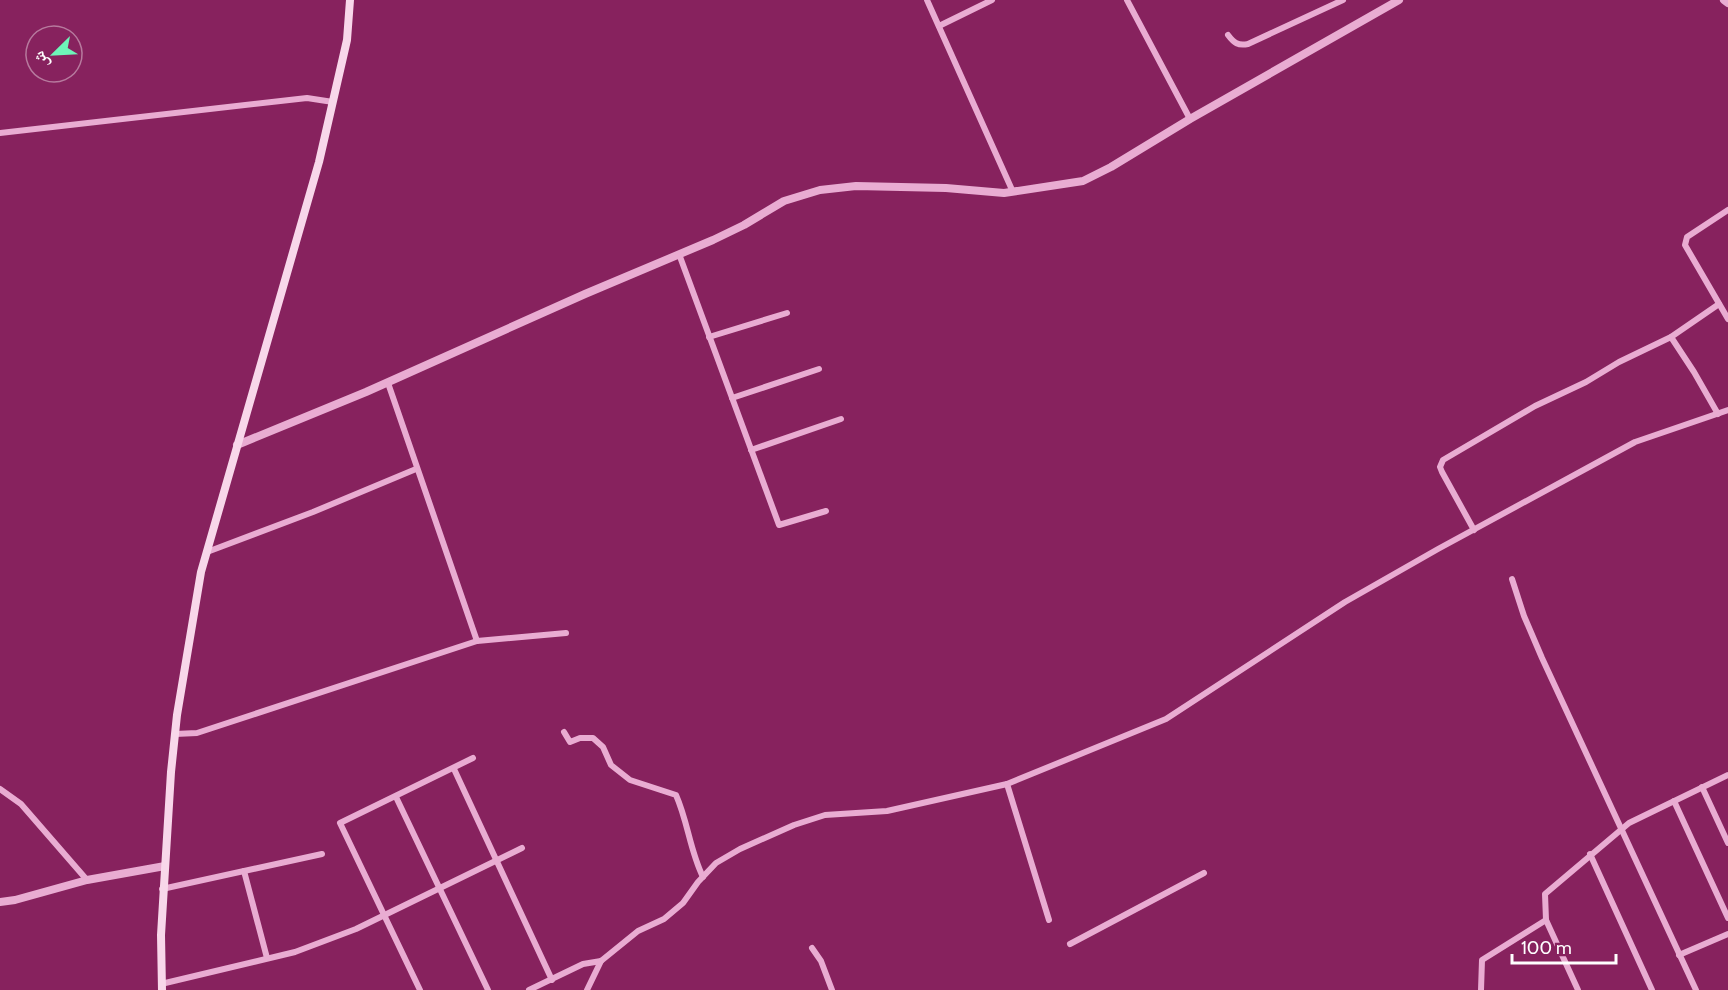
<svg xmlns="http://www.w3.org/2000/svg" width="1728" height="990" font-family="Cabin,'Noto Naskh Arabic',sans-serif">
  <rect width="100%" height="100%" fill="#87225e"/>
  <g fill="none" stroke-linecap="round" stroke-linejoin="round">
    <!-- minor -->
    <g stroke="#e9acd2" stroke-width="6">
      <path d="M927 0 1013 192"/>
      <path d="M1127 0 1190 119"/>
      <path d="M939 26 992 0"/>
      <path d="M1228 35C1234 43 1238 46 1248 44L1343 0"/>
      <path d="M0 133 307 98 333 102"/>
      <path d="M1728 210 1687 237 1685 245 1728 319"/>
      <path d="M679 254 779 525 826 511"/>
      <path d="M709 337 787 313"/>
      <path d="M1671 337 1694 372 1718 414"/>
      <path d="M388 383 477 641"/>
      <path d="M732 398 819 369"/>
      <path d="M751 450 841 419"/>
      <path d="M1474 530 1442 472 1440 467 1443 460 1535 406 1586 382 1619 362 1671 337 1719 304"/>
      <path d="M207 552 313 512 416 469"/>
      <path d="M1512 579 1524 616 1542 658 1696 990"/>
      <path d="M564 732 570 742 580 738H593L603 747 611 765 630 780 676 795C688 822 690 851 703 877"/>
      <path d="M175 734 197 733 477 641 566 633"/>
      <path d="M454 769 552 980"/>
      <path d="M1702 787 1728 843"/>
      <path d="M0 789 21 804 87 880"/>
      <path d="M396 797 488 990"/>
      <path d="M1674 801 1728 918"/>
      <path d="M1590 854 1652 990"/>
      <path d="M244 871 267 958"/>
      <path d="M162 889 322 854"/>
      <path d="M1049 920 1007 784 1166 719 1345 602 1438 549 1635 442 1728 410"/>
      <path d="M1070 944 1204 873"/>
      <path d="M812 948 821 961 832 990"/>
      <path d="M1679 955 1728 934"/>
      <path d="M161 984 295 952 356 929 522 848"/>
      <path d="M420 990 340 823 473 758"/>
      <path d="M529 990 583 964 601 961 638 931 664 919 683 903 698 882 716 863 740 849 794 825 825 815 887 811 1007 784"/>
      <path d="M587 990 601 961"/>
      <path d="M1481 990 1482 960 1546 920"/>
      <path d="M1578 990 1546 920 1545 894 1629 823 1728 775"/>
    </g>
    <!-- tertiary -->
    <g stroke="#e9acd2" stroke-width="8">
      <path d="M1724 0 1728 3"/>
      <path d="M237 445 366 392 585 294 713 240 744 225 784 201 820 190 856 186 946 188 1004 193 1083 181 1111 167 1190 119 1399 0"/>
      <path d="M0 902 15 900 87 880 165 866"/>
    </g>
    <!-- secondary -->
    <path stroke="#f8d7ea" stroke-width="8" d="M162 990 161 935 171 772 177 715 201 572 319 162 347 40 350 0"/>
  </g>
  <!-- north arrow -->
  <g transform="translate(54 54) rotate(246)"><circle r="28" fill="#87225e" stroke="#b77a9e" stroke-width="1.5"/>
  <path d="M0-4.5L10 22L0 15L-10 22Z" fill="#6ef5b9"/>
  <text y="-9" font-size="16" font-weight="bold" text-anchor="middle" fill="#ffffff">ش</text>
  </g>
  <!-- scale -->
  <path d="M1512 954v9h104v-9" fill="none" stroke="#ffffff" stroke-width="3"/>
  <text x="1521" y="954" font-size="18" fill="#ffffff" stroke="#87225e" stroke-width="4.5" paint-order="stroke">100 m</text>
</svg>
